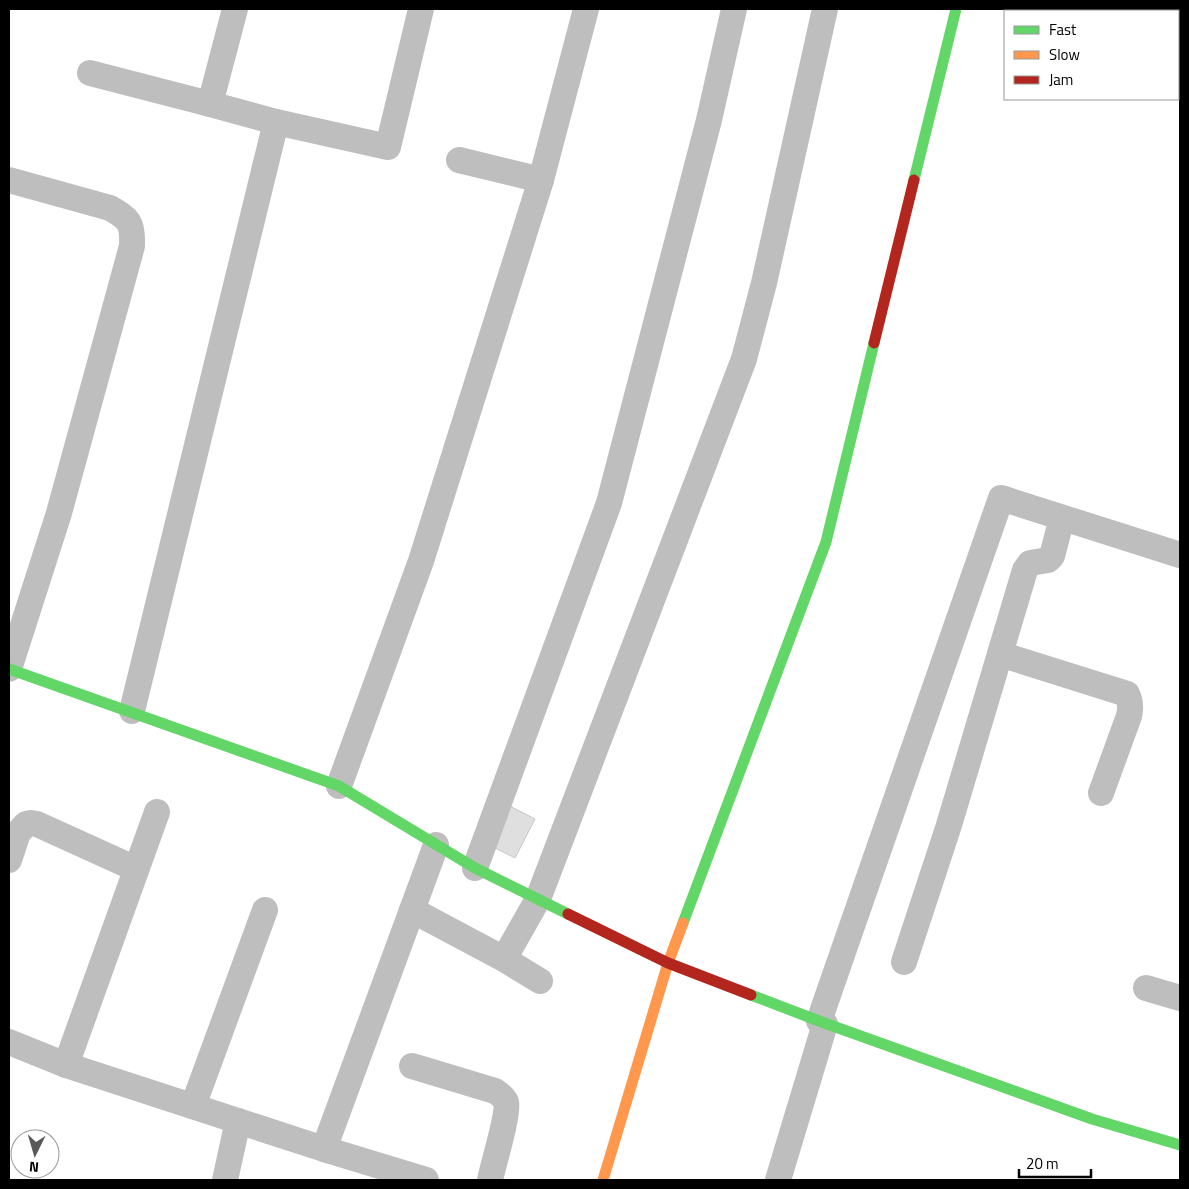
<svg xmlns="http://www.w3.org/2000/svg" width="1189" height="1189" font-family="'Titillium Web',sans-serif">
  <rect width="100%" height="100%" fill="#fff"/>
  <!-- building -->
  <path fill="#dfdfdf" stroke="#c7c7c7" d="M506 804 535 819 515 858 487 844Z"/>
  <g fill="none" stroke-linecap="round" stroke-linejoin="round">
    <!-- street -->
    <g stroke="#bebebe" stroke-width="26">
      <path d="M1048 9 1058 11"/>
      <path d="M1113 11V9"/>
      <path d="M90 73 210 104"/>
      <path d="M276 122 388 147 421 9"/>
      <path d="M459 160 541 180"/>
      <path d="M9 180 110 208C129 219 133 222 132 246L59 513 9 669"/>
      <path d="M1000 654 1127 694C1131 702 1131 708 1129 716L1101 793"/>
      <path d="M132 711 276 122 210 104 235 9"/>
      <path d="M339 786 421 561 541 180 586 9"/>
      <path d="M9 860 18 833 26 824 31 823 37 824 136 869"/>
      <path d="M475 868 609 503 709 120 734 9"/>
      <path d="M412 910 504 959 540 981"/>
      <path d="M504 959 538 899 744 359 764 283 825 9"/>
      <path d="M904 962 949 825 1025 570 1030 563 1048 560 1052 556 1062 518"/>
      <path d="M1146 988 1180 998"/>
      <path d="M819 1021 1001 498 1180 555"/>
      <path d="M9 1042 66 1065 324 1149"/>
      <path d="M66 1065 157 812"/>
      <path d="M412 1066 495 1091C499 1094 504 1097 506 1102 509 1114 493 1165 490 1180"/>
      <path d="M193 1106 265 910"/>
      <path d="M225 1180 238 1121"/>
      <path d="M426 1180 324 1149 436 845"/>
      <path d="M778 1180 825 1024"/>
    </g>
    <!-- fast -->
    <g stroke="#63d668" stroke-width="11">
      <path d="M914 180 956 9"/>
      <path d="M9 669 339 786 475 868 568 914"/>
      <path d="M683 923 826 542 874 343"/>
      <path d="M751 995 819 1021 1092 1119 1180 1145"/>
    </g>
    <!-- slow -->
    <path stroke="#ff974d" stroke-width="11" d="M603 1180 668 963 683 923"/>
    <!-- jam -->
    <g stroke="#b3261e" stroke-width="11">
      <path d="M874 343 914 180"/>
      <path d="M568 914 668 963 751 995"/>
    </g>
  </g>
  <!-- border -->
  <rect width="1189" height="1189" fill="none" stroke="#000000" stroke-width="20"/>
  <!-- legend -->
  <rect x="1004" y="10" width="175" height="90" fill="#ffffff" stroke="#999999"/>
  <rect x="1014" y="26" width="25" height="8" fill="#63d668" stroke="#999999"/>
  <text x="1049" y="35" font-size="15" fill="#000000">Fast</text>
  <rect x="1014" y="51" width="25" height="8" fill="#ff974d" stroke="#999999"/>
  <text x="1049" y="60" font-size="15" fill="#000000">Slow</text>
  <rect x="1014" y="76" width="25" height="8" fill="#b3261e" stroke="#999999"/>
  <text x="1049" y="85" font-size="15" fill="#000000">Jam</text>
  <!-- north arrow -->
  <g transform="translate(35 1154) rotate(185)"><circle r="24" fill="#ffffff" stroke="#999999"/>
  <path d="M0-4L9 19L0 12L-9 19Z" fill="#595959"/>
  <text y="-8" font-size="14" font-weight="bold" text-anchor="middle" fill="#000000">N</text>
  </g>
  <!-- scale -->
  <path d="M1019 1169v8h72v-8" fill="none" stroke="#000000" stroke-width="2.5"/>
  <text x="1026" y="1169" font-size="15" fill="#000000" stroke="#ffffff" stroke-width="4" paint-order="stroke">20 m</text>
</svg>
